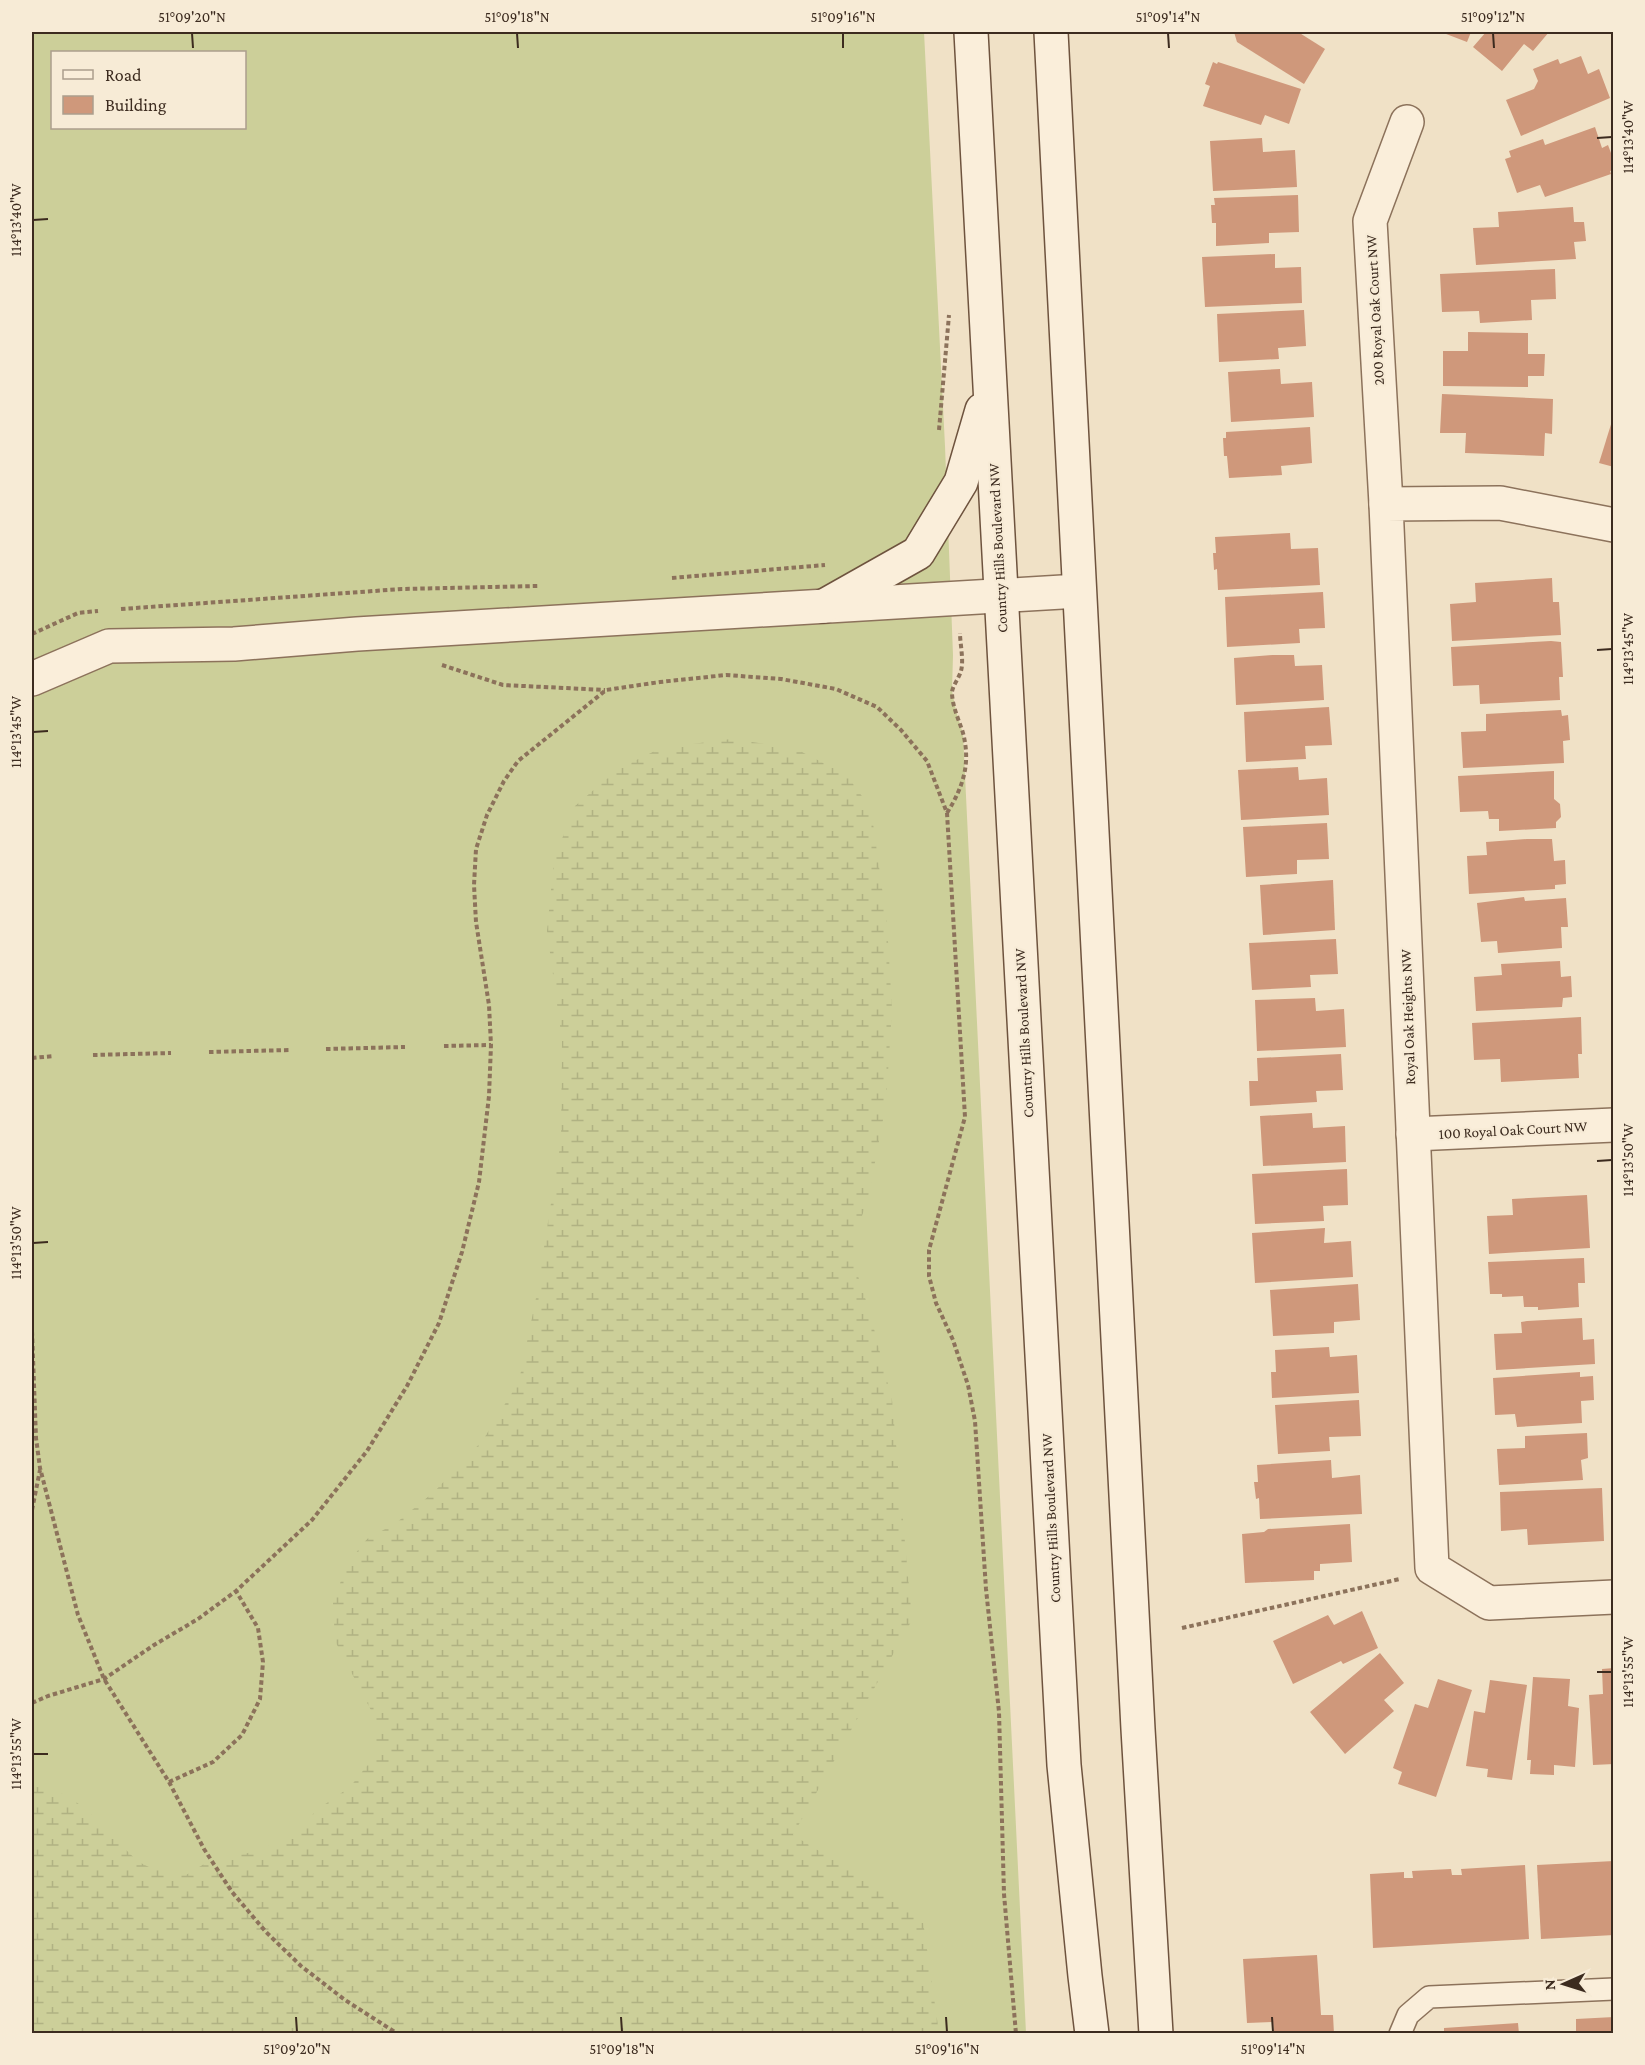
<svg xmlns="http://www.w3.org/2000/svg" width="1645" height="2065" font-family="'Crimson Pro',serif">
  <defs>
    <pattern id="wetland-marsh" width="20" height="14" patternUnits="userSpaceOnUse" patternTransform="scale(1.5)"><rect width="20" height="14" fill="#cccf99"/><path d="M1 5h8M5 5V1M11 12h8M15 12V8" fill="none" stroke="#b0b283"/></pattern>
  </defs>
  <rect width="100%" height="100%" fill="#f0e1c6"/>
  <!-- grass -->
  <path fill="#cccf99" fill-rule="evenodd" d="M32 32H924L945 446 953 655 952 691 956 711 963 734 1026 2033 32 2034ZM52 52H244V128H52Z"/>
  <!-- wetland -->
  <path fill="url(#wetland-marsh)" d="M731 739 794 748 847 775 871 809 887 924 892 1009 886 1104 868 1199 853 1241 857 1273 870 1313 892 1400 912 1620 793 1835 922 1914 939 2033H32V1787C64 1785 92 1814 114 1836 121 1844 128 1853 137 1860 149 1870 170 1872 186 1875L209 1861 248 1853 288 1839 318 1809 350 1787 374 1757V1716L335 1641 333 1603 347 1564 367 1539 396 1523 434 1492 483 1440 519 1381 536 1298 561 1140 562 1040 547 931 554 859 575 806 618 769 661 748Z"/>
  <!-- building -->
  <g fill="#cf987b">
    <path d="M1234 32H1298L1325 49 1304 84 1237 42Z"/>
    <path d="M1441 32H1471L1467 42Z"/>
    <path d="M1486 32H1549L1533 51 1524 44 1502 71 1473 47Z"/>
    <path d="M1581 56 1588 74 1599 69 1610 98 1521 136 1506 100 1534 89 1538 81 1533 69 1558 59 1560 64Z"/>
    <path d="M1213 62 1217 64 1218 62 1301 89 1289 124 1265 115 1261 125 1203 106 1210 86 1205 84Z"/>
    <path d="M1595 127 1602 148 1608 145 1614 161V170L1610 171 1611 174 1545 197 1540 185 1517 193 1505 159 1511 157 1509 151 1543 139 1545 145Z"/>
    <path d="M1262 138 1263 152 1295 150 1297 187 1213 191 1210 141Z"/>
    <path d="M1298 195 1299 232 1269 233V243L1216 246V223H1212L1211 205H1215L1214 198Z"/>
    <path d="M1573 207 1574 222H1584L1586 241 1574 242 1576 259 1476 265 1473 228 1499 227 1498 212Z"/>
    <path d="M1275 254V268L1301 267 1302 303 1205 307 1202 257Z"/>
    <path d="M1555 269 1556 299 1531 300 1532 320 1480 323 1479 311 1442 312 1440 274Z"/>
    <path d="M1304 310 1306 346 1278 348 1279 359 1219 362 1217 314Z"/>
    <path d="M1468 332 1528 333V354H1545L1544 376H1528V387L1443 386V351H1468Z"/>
    <path d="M1280 369 1281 384 1312 382 1314 417 1231 422 1228 372Z"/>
    <path d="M1442 394 1553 399 1552 434 1545 433 1544 456 1465 453 1466 433H1440Z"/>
    <path d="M1613 418H1614V467L1599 463Z"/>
    <path d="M1310 427 1312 463 1281 466 1282 475 1229 478 1227 456H1224L1223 438H1226V432Z"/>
    <path d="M1290 533 1291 549 1318 548 1320 585 1218 590 1217 569 1214 570 1213 553H1216L1215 537Z"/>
    <path d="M1552 578 1553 602H1559L1561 635 1452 641 1450 604 1476 602 1475 583Z"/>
    <path d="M1323 592 1325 628 1299 629 1300 643 1227 647 1225 597Z"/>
    <path d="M1551 641 1561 642 1563 677H1559L1560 700 1480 704 1479 685 1453 686 1451 647Z"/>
    <path d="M1272 655H1294L1295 666 1322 665 1324 700 1236 705 1234 658Z"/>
    <path d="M1329 707 1332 745 1305 746 1306 759 1246 762 1244 712Z"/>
    <path d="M1561 710 1562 716 1568 715 1570 740 1563 741 1564 763 1463 768 1461 732 1486 731V714Z"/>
    <path d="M1298 767 1299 780 1327 778 1329 815 1241 820 1238 770Z"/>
    <path d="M1554 771V799L1560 804 1561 817 1556 822V828L1499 831V819H1489L1488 811 1460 812 1458 776Z"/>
    <path d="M1327 823 1329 859 1297 860V874L1246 877 1243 827Z"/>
    <path d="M1527 839H1552L1554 861 1565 860 1566 884 1555 885V889L1469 894 1467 856 1487 855 1486 842Z"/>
    <path d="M1333 880 1335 930 1263 935 1260 885Z"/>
    <path d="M1524 897 1525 901 1566 898 1568 927H1561L1562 948 1498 953 1497 941 1481 942 1477 903Z"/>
    <path d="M1336 939 1338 974 1310 975 1311 987 1252 990 1249 943Z"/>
    <path d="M1560 961 1561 977 1571 976 1572 997 1563 998 1562 1007 1476 1011 1474 977 1502 975 1501 964Z"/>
    <path d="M1315 998 1316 1011 1344 1009 1346 1047 1257 1051 1255 1000Z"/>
    <path d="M1581 1017 1582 1054H1578L1579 1078 1501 1082 1500 1059 1474 1060 1472 1023Z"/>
    <path d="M1341 1054 1343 1090 1316 1091 1317 1102 1250 1106 1249 1081H1258L1257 1058Z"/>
    <path d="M1312 1113 1313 1128 1345 1126 1346 1162 1263 1166 1260 1116Z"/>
    <path d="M1347 1169 1348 1205 1323 1206 1324 1221 1255 1224 1252 1174Z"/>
    <path d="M1587 1195 1590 1248 1489 1254 1487 1216 1513 1215 1512 1199Z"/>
    <path d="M1325 1228 1324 1243 1351 1241 1353 1277 1255 1283 1252 1233Z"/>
    <path d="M1584 1258 1585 1283H1578L1579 1307 1538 1310V1307H1524L1523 1296 1502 1297V1294H1490L1488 1262Z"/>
    <path d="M1358 1284 1360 1320 1334 1322V1333L1273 1336 1270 1290Z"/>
    <path d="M1582 1318 1583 1340 1594 1339 1595 1364 1496 1370 1494 1334 1522 1333 1521 1322 1527 1321Z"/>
    <path d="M1329 1347 1330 1357 1357 1355 1359 1393 1272 1398 1271 1372H1276L1275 1350Z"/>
    <path d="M1580 1372V1377L1593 1376 1594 1400 1581 1401 1582 1423 1517 1427 1515 1414 1495 1415 1493 1378Z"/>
    <path d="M1359 1400 1361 1436 1329 1437 1330 1451 1278 1454 1275 1405Z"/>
    <path d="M1587 1433 1588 1458 1581 1460 1583 1480 1499 1485 1497 1449 1525 1448V1436Z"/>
    <path d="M1331 1460 1332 1478 1360 1475 1362 1514 1260 1519 1259 1498 1256 1499 1254 1482H1258L1257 1465Z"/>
    <path d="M1602 1488 1604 1541 1528 1545 1527 1529 1501 1531 1500 1492Z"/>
    <path d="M1350 1524 1352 1562 1320 1564V1571H1314V1580L1245 1583 1242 1534 1264 1532 1268 1529Z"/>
    <path d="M1362 1611 1378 1648 1343 1664 1341 1661 1293 1684 1273 1641 1328 1615 1334 1625Z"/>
    <path d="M1380 1653 1404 1683 1384 1700 1394 1711 1345 1754 1310 1712Z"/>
    <path d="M1614 1668V1764L1593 1765 1589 1695 1603 1694 1602 1669Z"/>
    <path d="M1533 1677 1570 1679 1568 1706 1579 1708 1575 1767 1554 1765V1775L1530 1774 1531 1760H1527Z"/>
    <path d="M1438 1679 1472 1690 1436 1797 1398 1784 1402 1772 1393 1768 1415 1704 1428 1708Z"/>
    <path d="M1490 1680 1527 1685 1512 1780 1487 1777 1488 1769 1466 1766 1474 1711 1485 1713Z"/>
    <path d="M1614 1861V1935L1541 1939 1537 1865Z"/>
    <path d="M1525 1865 1529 1939 1373 1948 1370 1874 1404 1872V1878H1413L1412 1871 1451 1869 1452 1875H1462L1461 1869Z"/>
    <path d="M1317 1955 1321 2015H1333L1334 2034H1274L1273 2022 1247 2023 1243 1959Z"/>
    <path d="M1614 2017V2034H1576V2019Z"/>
    <path d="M1518 2023 1519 2034H1444V2028Z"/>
  </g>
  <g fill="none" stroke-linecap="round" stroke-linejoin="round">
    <!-- service casing -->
    <g stroke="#8c725b" stroke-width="24">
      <path id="service" d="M1400 2034 1408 2015 1429 1997 1614 1989"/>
    </g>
    <!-- minor casing -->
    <g stroke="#8c725b" stroke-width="36">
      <g id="minor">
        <path d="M1386 504 1370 221 1407 122"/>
        <path d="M1614 525 1500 503 1386 504 1432 1568 1489 1603 1614 1597"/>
        <path d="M32 679 109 646 234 644 357 634 1079 591"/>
        <path d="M1413 1134 1614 1125"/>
      </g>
    </g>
    <!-- secondary casing -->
    <g stroke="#6e533e" stroke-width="36">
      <g id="secondary">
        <path d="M971 32 1064 1765 1085 1976 1092 2034"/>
        <path d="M1051 32 1138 1729 1156 2034"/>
        <path d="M824 606 918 553 961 482 982 410"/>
      </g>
    </g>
    <!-- path -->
    <g stroke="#8c725b" stroke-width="4" stroke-dasharray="4.5 3" stroke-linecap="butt">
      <path d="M939 430 949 315"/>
      <path d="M672 578 825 565"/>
      <path d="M121 609 402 589 538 586"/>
      <path d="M32 634 78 613 98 611"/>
      <path d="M442 665 503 685 605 690"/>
      <path d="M947 813C963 787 971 764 963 733 959 720 952 706 952 692 953 685 959 678 961 671 964 660 960 644 960 633"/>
      <path d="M444 1046 491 1045"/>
      <path d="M326 1049 405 1047"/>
      <path d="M209 1052 289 1050"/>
      <path d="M93 1055 171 1053"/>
      <path d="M32 1058 54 1056"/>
      <path d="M32 1331 36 1438 40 1468 78 1615 104 1679 169 1782 204 1849 232 1892 266 1932 301 1966 345 2000 398 2034"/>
      <path d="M32 1510 40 1470"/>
      <path d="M1182 1628 1400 1579"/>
      <path d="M32 1703 48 1696 104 1679 154 1645 198 1619 236 1591 312 1520 367 1451 407 1386 439 1323 462 1252 479 1182 489 1096 491 1045 489 1005 476 922 474 885 476 849 487 815 504 781 518 761 606 690 660 682 726 675 781 679 836 689 877 707 901 730 927 761 947 813 965 1117 929 1250V1276L936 1303 953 1340 968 1385 975 1421 986 1589 999 1712 1004 1894 1016 2034"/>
      <path d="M169 1782 213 1762 242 1735 260 1699 263 1662 258 1628 236 1591"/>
    </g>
    <!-- service -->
    <use href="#service" stroke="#faeeda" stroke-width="21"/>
    <!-- minor -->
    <use href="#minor" stroke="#faeeda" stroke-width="33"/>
    <!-- secondary -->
    <use href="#secondary" stroke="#faeeda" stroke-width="33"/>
  </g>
  <!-- ticks -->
  <path fill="none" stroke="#3c2b1f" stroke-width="2" d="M192 33 193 48M517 33 518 48M843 33V48M1168 33 1169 48M1493 33 1494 48M1597 138 1612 137M33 220 48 219M1597 650 1612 649M33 732 48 731M1597 1161 1612 1160M33 1243 48 1242M1597 1672H1612M33 1754H48M296 2017 297 2032M621 2017 622 2032M946 2017 947 2032M1272 2017 1273 2032"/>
  <g text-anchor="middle" stroke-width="4.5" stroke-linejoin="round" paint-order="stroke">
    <!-- street labels -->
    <g font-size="15" fill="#3c2b1f" stroke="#f7ebd6">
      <text transform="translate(1375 310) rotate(-93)" y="5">200 Royal Oak Court NW</text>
      <text transform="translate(998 548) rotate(-93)" y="5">Country Hills Boulevard NW</text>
      <text transform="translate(1408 1017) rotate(-92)" y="5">Royal Oak Heights NW</text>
      <text transform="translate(1024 1033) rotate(-93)" y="5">Country Hills Boulevard NW</text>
      <text transform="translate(1513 1130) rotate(-3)" y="5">100 Royal Oak Court NW</text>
      <text transform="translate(1051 1518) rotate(-93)" y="5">Country Hills Boulevard NW</text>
    </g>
  </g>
  <!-- border -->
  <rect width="1645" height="2065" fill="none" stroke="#f7ebd6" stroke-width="66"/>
  <!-- legend -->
  <rect x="51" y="51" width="195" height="78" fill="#f7ebd6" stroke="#ac9e8d" stroke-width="1.5"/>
  <rect x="63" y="70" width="30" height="9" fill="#faeeda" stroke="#ac9e8d" stroke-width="1.5"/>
  <text x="105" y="81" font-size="18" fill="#3c2b1f">Road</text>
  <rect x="63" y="96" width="30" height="18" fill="#cf987b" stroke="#ac9e8d" stroke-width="1.5"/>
  <text x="105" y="111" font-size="18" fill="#3c2b1f">Building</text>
  <!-- north arrow -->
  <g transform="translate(1564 1984) rotate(267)" stroke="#f7ebd6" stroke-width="4.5" paint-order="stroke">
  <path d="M0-4.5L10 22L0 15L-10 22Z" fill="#3c2b1f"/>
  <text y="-9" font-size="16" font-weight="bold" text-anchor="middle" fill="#3c2b1f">N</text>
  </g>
  <rect x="33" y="33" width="1579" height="1999" fill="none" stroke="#3c2b1f" stroke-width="2"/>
  <g font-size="15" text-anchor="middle" fill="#3c2b1f">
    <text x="192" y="22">51°09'20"N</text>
    <text x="517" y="22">51°09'18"N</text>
    <text x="843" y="22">51°09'16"N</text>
    <text x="1168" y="22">51°09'14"N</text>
    <text x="1493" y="22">51°09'12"N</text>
    <text transform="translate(1628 137) rotate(-90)" y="5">114°13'40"W</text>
    <text transform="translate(16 220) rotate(-90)" y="5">114°13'40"W</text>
    <text transform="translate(1628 649) rotate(-90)" y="5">114°13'45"W</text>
    <text transform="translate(16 732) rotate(-90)" y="5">114°13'45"W</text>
    <text transform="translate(1628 1160) rotate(-90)" y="5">114°13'50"W</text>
    <text transform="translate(16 1243) rotate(-90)" y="5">114°13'50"W</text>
    <text transform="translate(1628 1672) rotate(-90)" y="5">114°13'55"W</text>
    <text transform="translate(16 1754) rotate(-90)" y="5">114°13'55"W</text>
    <text x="297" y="2054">51°09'20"N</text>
    <text x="622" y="2054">51°09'18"N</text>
    <text x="947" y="2054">51°09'16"N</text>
    <text x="1273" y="2054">51°09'14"N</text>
  </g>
</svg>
